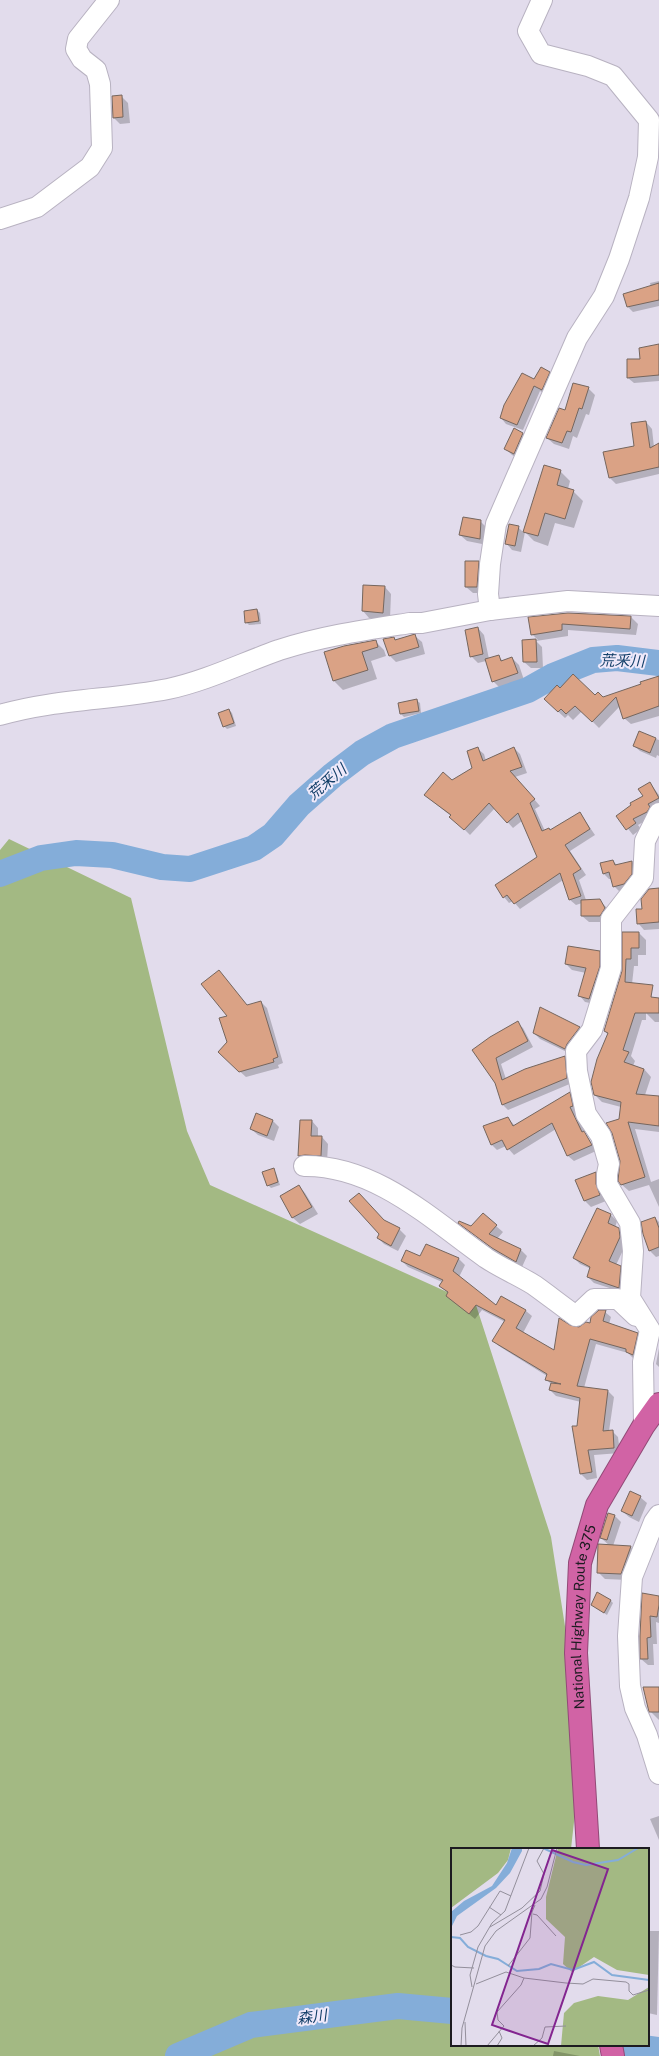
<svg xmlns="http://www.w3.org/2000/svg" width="659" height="2056" font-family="'Public Sans','Noto Sans JP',sans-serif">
  <rect width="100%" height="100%" fill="#e2dcec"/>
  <!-- forest -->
  <path fill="#a3b983" d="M9 839 131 898 187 1131 210 1185 476 1305 551 1537 583 1741 571 1849H452V2045H598L600 2056H0V850Z"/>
  <!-- shadow -->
  <g fill="#0003">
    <path d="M121 96 128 103 130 123 120 124 114 118Z"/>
    <path d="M659 281V306L633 312 628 307 651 287 650 283Z"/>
    <path d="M659 345V381L634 383 628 378 642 360Z"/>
    <path d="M549 372 555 378 547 395 540 391 523 430 506 424 501 418 535 380Z"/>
    <path d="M588 388 595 395 589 415 586 414 577 438 573 436 569 449 554 444 547 438 566 411Z"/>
    <path d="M646 422 652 429 654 447 659 444V474L616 484 610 478 635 447Z"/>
    <path d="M523 433 529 440 521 460 512 455 506 449Z"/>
    <path d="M544 467 560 471 570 481 568 489 573 491 583 501 574 528 555 523 548 546 534 541 525 532 521 552 512 550 506 543 518 527 524 533Z"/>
    <path d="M480 521 487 528V545L467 541 460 535Z"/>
    <path d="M478 562 485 569 483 593H473L466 587Z"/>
    <path d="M385 587 391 594 390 619 369 618 363 611Z"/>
    <path d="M257 610 260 613 261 624 249 625 246 622Z"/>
    <path d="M568 614 631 617 638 624 636 635 568 630V636L536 641 542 647 543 668H531L524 662 523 641 538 640 532 634Z"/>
    <path d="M478 628 484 635 489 659 498 656 503 661 512 658 519 665 524 680 500 688 493 681 486 661 478 663 471 656Z"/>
    <path d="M415 636 422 642 425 654 396 662 390 656 385 640 394 638 397 641Z"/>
    <path d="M375 641 384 650 386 656 371 661 377 679 343 690 334 681 325 653Z"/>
    <path d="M659 677V716L631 724 624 718 620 706 599 728 582 711 573 720 568 715 565 718 551 705 560 689 603 698 642 685Z"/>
    <path d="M416 700 420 703 421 713 404 717 401 714Z"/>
    <path d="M229 710 232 713 236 726 227 729 224 726Z"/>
    <path d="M639 733 659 740V756L657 755 656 758 640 751 634 746Z"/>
    <path d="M514 748 520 754 527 773 515 777 540 806 535 809 545 831H551L580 813 595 835 570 851 586 875 579 880 586 900H599L606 907 611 915 607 922H589L582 916V903L576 905 570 900 563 880 520 909 513 901 509 903 504 897 538 857 523 820 513 828 495 808 470 835 451 816 431 800 452 781 473 768 478 749 484 754 486 761Z"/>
    <path d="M650 783 659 795V809L652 817 638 825 641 829 633 835 618 816 644 797Z"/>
    <path d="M613 861 618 866 632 862 638 867 637 880 620 892 614 886 612 879H609L604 874Z"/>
    <path d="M659 889V929L644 930 638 923 643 910Z"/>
    <path d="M623 933H639L646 940V955H638V966H634L632 984 646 1009 659 999V1022H655L646 1013V1020H642L631 1056 635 1061 633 1066 644 1069 651 1077 645 1095 659 1097V1132L635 1129 651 1182 659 1179V1207L649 1185 629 1191 621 1184 620 1120 621 1107 602 1102 595 1095 608 1035 605 1031 623 972Z"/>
    <path d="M599 952 605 958 595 1004 585 1002 580 996 586 973 572 970 566 964Z"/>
    <path d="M261 1002 267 1008 283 1063 278 1065 279 1068 246 1077 225 1058 247 1006Z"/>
    <path d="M517 1023 523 1028 533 1047 501 1064 506 1079 564 1057 570 1063 572 1083 508 1110 502 1104 490 1037Z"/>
    <path d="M579 1028 585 1034 571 1054 540 1039 534 1033Z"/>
    <path d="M570 1094 575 1099 578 1111 575 1112 585 1133 596 1151 574 1161 568 1156 556 1129 514 1155 506 1146 497 1150 491 1144 508 1118 515 1126Z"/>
    <path d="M257 1114 273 1121 279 1127 274 1141 258 1135 251 1129Z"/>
    <path d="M301 1121H312L318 1128V1137H322L328 1144 327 1162H305L299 1156Z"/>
    <path d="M273 1170 276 1173 280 1185 271 1188 268 1185Z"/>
    <path d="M596 1173 602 1179 606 1201 591 1207 585 1201Z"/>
    <path d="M299 1186 305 1193 318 1214 300 1224 293 1218 281 1196Z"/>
    <path d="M598 1209 611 1215 617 1221 615 1228 625 1236 626 1244 616 1265 626 1273 625 1293 594 1283 588 1277 591 1269 580 1264 574 1258Z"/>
    <path d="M655 1218 659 1222V1256L656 1257 649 1250Z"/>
    <path d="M459 1223 471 1228 496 1226 503 1232 497 1239 521 1250 527 1256 522 1267 500 1255Z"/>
    <path d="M399 1229 406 1236 398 1251 384 1244 378 1238Z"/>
    <path d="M421 1257 459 1259 465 1265 459 1277 496 1306 501 1297 526 1311 532 1316 523 1333 555 1352 569 1326 579 1328 591 1324 605 1312 611 1317 609 1324 637 1334 643 1340 639 1360 633 1358 628 1353 596 1344 584 1388 608 1391 614 1397 609 1431H612L618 1437 620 1453 594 1455 597 1478 587 1480 581 1474 578 1427 581 1402 556 1396 550 1390 551 1384 546 1379 547 1376 499 1346 493 1340 505 1322 482 1310 475 1319 453 1301 449 1294 440 1286 442 1282 408 1267 402 1261Z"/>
    <path d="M659 1348V1367L656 1364Z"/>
    <path d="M640 1497 647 1503 639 1522 629 1517 622 1511Z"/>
    <path d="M614 1515 621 1522 613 1546 631 1547 637 1553 628 1580 605 1579 598 1572 610 1546 601 1538Z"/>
    <path d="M643 1595 659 1597V1623L656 1622 657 1644H653L654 1665H648L641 1659Z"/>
    <path d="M610 1600 613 1603 607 1615 592 1605Z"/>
    <path d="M659 1688V1720L650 1711Z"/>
    <path d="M659 1816V1840L650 1819Z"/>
    <path d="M648 1931H659L657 2015 648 2013Z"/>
    <path d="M554 2051 580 2056H553Z"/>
  </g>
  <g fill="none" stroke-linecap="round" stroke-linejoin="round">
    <!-- river -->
    <g stroke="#84add9" stroke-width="26">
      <path d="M0 874 41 858 76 853 112 855 162 867 190 869 254 848 273 835 299 805 333 775 362 753 393 736 528 690 553 676 593 660 617 658 659 663"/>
      <path d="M620 2045 659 2050"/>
      <path d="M178 2056 251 2025 398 2006 452 2011"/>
    </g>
  </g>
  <!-- building -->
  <g fill="#daa285" stroke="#75665e">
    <path d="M122 95 123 117 113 118 112 96Z"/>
    <path d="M659 283V300L627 307 623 294Z"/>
    <path d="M659 344V375L627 378V359H640L639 348Z"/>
    <path d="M541 367 550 372 542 390 534 386 517 425 500 418 504 405 522 373 534 379Z"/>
    <path d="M573 383 589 387 582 409 579 408 571 432 567 431 562 443 546 438 559 408 565 410Z"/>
    <path d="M646 421 650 448 659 443V467L609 478 603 452 634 446 631 423Z"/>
    <path d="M514 428 523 433 514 454 504 449Z"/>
    <path d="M544 465 561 470 557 485 574 490 565 519 545 513 538 536 523 532Z"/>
    <path d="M463 517 481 520 480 539 459 535Z"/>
    <path d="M509 524 519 526 515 546 505 544Z"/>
    <path d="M465 561H479L477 587H465Z"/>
    <path d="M363 585 385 586 383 613 362 611Z"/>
    <path d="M257 609 259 621 245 623 244 611Z"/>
    <path d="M568 613 631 616 630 629 562 624V630L531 635 528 617Z"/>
    <path d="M478 627 483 654 470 657 465 630Z"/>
    <path d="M415 634 419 647 389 656 383 639 394 637 395 640Z"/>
    <path d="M536 639 537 662H523L522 640Z"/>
    <path d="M376 640 378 647 362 652 368 670 333 681 324 652 344 646Z"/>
    <path d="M499 655 501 661 512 657 518 673 492 682 485 659Z"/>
    <path d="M573 674 595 695 598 692 603 697 641 684 640 682 659 676V706L623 719 616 697 592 722 575 706 566 714 561 709 558 712 544 699 557 685 560 688Z"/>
    <path d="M417 699 419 711 400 714 398 703Z"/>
    <path d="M229 709 234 723 223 727 218 713Z"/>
    <path d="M639 731 656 738 650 753 633 746Z"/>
    <path d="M478 747 483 761 514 747 522 767 510 771 535 799 530 803 542 831 549 828 550 830 580 812 590 829 565 845 581 869 573 874 581 896 569 900 560 873 514 904 507 895 503 898 495 885 537 857 518 813 507 823 489 803 464 830 449 817 451 815 424 795 443 772 452 780 472 768 467 751Z"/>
    <path d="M650 782 659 798 648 804 650 807 647 812 633 819 636 823 626 830 616 816 631 805 630 803 643 796 638 789Z"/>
    <path d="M613 860 615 865 632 861V874L624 884 613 887 609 872 603 874 600 863Z"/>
    <path d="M659 888V922L637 924 636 909H642L641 899 649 889Z"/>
    <path d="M600 899 605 908 600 916H581V900Z"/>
    <path d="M622 932H639V948H631V959H626L625 982 653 985 651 997 659 998V1013H635L623 1050 629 1052 624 1062 644 1069 636 1094 659 1096V1126L628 1122 645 1177 621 1185 618 1181 620 1161 612 1133 606 1123 619 1119 621 1102 594 1095 591 1082 597 1059 608 1033 604 1031 622 971Z"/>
    <path d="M568 946 600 951V966L589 999 578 996 586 968 565 964Z"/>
    <path d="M219 970 247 1005 261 1001 278 1057 273 1059 274 1062 239 1072 218 1052 227 1042 219 1018 227 1016 201 984Z"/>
    <path d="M540 1007 580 1027 567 1044 565 1049 533 1033Z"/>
    <path d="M518 1021 528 1041 496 1058 502 1080 525 1069 565 1056 567 1078 502 1105 495 1083 472 1050 490 1037Z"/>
    <path d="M570 1092 573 1106 570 1107 582 1132 584 1131 592 1145 567 1156 552 1123 507 1150 502 1140 491 1145 483 1126 508 1117 513 1126Z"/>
    <path d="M256 1113 273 1120 267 1136 250 1129Z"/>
    <path d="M300 1120H312L311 1136H322L321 1156 305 1155 298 1156Z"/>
    <path d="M274 1168 278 1182 267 1186 262 1172Z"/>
    <path d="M596 1172V1184L600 1195 584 1201 575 1180Z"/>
    <path d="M299 1185 312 1207 292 1218 280 1196Z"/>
    <path d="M359 1193 384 1220 400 1228 391 1246 377 1238 379 1234 349 1201Z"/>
    <path d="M597 1208 611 1214 608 1223 619 1228 620 1237 609 1261 621 1266 619 1288 587 1277 590 1267 573 1258Z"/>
    <path d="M483 1213 497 1225 489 1234 521 1249 516 1262 492 1248 458 1223 459 1221 471 1226Z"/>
    <path d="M655 1217 659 1228V1247L649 1251 643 1234 641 1222Z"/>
    <path d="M426 1244 459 1258 453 1271 496 1305 501 1296 526 1310 516 1328 554 1350 559 1318 570 1325 579 1327 586 1322 590 1323 591 1317 599 1310H606L603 1321 638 1333 633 1355 626 1352V1349L590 1339 577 1386 608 1390 603 1431 613 1430 614 1448 588 1450 592 1472 580 1474 572 1426H577L580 1398 549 1390 551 1383 561 1384 545 1380 547 1374 492 1341 505 1320 476 1305 469 1314 446 1296 448 1292 439 1286 443 1280 401 1261 406 1250 420 1256Z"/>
    <path d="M630 1491 641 1496 632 1516 621 1511Z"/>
    <path d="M608 1513 615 1515 607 1540 600 1538Z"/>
    <path d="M598 1544 631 1546 621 1574 597 1573Z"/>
    <path d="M597 1592 611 1600 604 1613 591 1605Z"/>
    <path d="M642 1593 659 1596V1605L657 1617 650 1616 651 1637 647 1638 648 1659H640V1636Z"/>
    <path d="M643 1687H659V1712H649Z"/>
  </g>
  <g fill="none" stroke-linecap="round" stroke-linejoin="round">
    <!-- minor casing -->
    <g stroke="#b8b2c1" stroke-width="22">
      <g id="minor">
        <path d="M0 219 37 207 90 167 102 148 100 84 96 70 82 59 76 49 78 39 109 0"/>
        <path d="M490 610 488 594 490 564 496 524 577 338 604 296 619 259 639 198 648 157 649 120 613 76 588 66 541 54 528 31 542 0"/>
        <path d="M0 715C55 699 112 700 168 689 206 681 242 663 279 650 322 636 365 630 410 623H422L490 610 568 601 659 606"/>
        <path d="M304 1166C375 1165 431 1219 486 1258 501 1268 518 1275 534 1285 548 1295 562 1306 576 1316L594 1299H618L636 1316"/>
        <path d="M644 1425 643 1362 650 1330 630 1298 633 1251 630 1223 607 1184V1174L609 1164 601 1136 586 1114 577 1071 576 1051 592 1030 611 968V919L643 878 645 841 659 813"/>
        <path d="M659 1515 654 1522 632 1577 628 1636 630 1686 635 1708 647 1735 659 1774"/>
      </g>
    </g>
    <!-- highway casing -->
    <g stroke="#924a77" stroke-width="24">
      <g id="highway">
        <path id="s1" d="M588 1849 576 1653 580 1563 597 1505 644 1425 659 1404"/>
        <path d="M611 2045 613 2056"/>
      </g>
    </g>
    <!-- minor -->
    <use href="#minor" stroke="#fff" stroke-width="20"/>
    <!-- highway -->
    <use href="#highway" stroke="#d163a5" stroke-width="22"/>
  </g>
  <g text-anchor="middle" stroke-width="4" stroke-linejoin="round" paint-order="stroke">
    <!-- street labels -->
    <g font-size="14" fill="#1d1b21" stroke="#efe9fa">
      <text dy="5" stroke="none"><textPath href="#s1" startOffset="233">National Highway Route 375</textPath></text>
    </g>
    <!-- water labels -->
    <g font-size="15" font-style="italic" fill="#133f69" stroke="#efe9fa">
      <text transform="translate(622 661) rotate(1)" y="5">荒釆川</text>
      <text transform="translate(327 782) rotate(-40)" y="5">荒釆川</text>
      <text transform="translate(312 2017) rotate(-7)" y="5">森川</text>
    </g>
  </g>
  <!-- overview -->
  <g transform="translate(451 1848)">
    <rect width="198" height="198" fill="#e2dcec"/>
    <path d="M0 0H60L57 12 47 25 0 60ZM107 0H198V127L166 122 143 109 121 124 112 116 114 89 95 71V49ZM198 139V198H110L113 165 123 155 147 148 177 152Z" fill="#a3b983"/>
    <path d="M61 0H71V3L59 25 45 40 6 68 0 80V64L13 53 41 38 56 15Z" fill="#84add9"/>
    <path fill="none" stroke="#84add9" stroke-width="2" d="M92 0 122 14 135 17 167 12 187 0M0 89 9 90 17 99 35 108 47 111 66 123 88 121 100 116 122 122 143 114 161 127 198 132"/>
    <path fill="none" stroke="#938f9b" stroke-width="1" d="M38 59 50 67M82 66 86 67 105 88M39 79 71 60 89 43 93 26 86 13 93 0M9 87 20 84 27 78 49 43 60 48M0 117 4 119 23 120M57 118 79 90 81 64 84 57M25 136 55 124 73 130 115 135 132 136 142 131 175 134 178 136V143L182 147 198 142M21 139 19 127 27 99 41 75 54 63 78 0M14 174 15 198M10 198 11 180 34 98 45 83 90 51 96 39 106 0M36 198 53 178 47 172 46 164 70 137 73 130M46 198 51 190 48 183M82 198 91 190 94 179 115 178"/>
    <path fill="#832590" fill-opacity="0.15" stroke="#832590" stroke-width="2" d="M101 2 157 21 97 196 41 177Z"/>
    <rect width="198" height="198" fill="none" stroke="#1d1b21" stroke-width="2"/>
  </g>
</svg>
